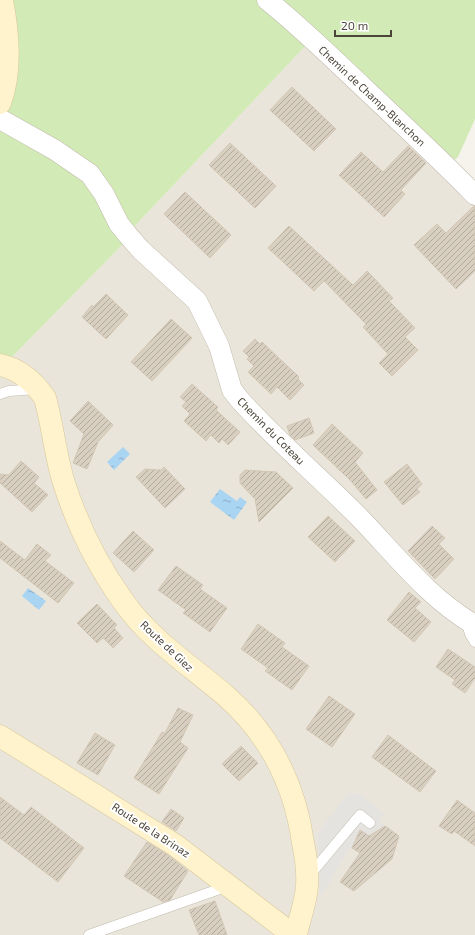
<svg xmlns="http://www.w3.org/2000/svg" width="475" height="935" font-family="'Exo 2',sans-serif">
  <defs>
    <pattern id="water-ripples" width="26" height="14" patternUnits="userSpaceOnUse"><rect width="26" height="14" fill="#a9d4f2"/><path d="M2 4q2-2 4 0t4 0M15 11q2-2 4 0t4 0" fill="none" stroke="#8caec5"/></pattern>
    <pattern id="building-hatch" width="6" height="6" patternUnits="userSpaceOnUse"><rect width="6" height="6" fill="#d8cfc1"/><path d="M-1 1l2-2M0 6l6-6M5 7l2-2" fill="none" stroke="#b1aa9e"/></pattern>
  </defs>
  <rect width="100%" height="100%" fill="#f6f3ec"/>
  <!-- residential -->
  <path fill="#eae5da" d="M312 39 475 195V935H0V365L3 366 122 245 127 234Z"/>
  <!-- green -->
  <path fill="#d2eab5" d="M2 0H475V119L458 157 447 166 312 39 127 234 122 245 3 366 0 365V103Z"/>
  <!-- parking -->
  <path fill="#e5e3e0" d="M348 793 360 794 385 814 378 821 385 826 369 836 360 830 352 848 350 847 322 895 320 894 318 833Z"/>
  <!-- water -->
  <g fill="url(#water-ripples)">
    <path d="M123 447 130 454 114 470 107 462Z"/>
    <path d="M220 489 237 501 240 497 247 502 234 520 210 502Z"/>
    <path d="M28 588 46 601 39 610 22 596Z"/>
  </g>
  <!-- building -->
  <g fill="url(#building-hatch)" stroke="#d3c7b4">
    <path d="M292 87 336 129 314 151 270 110Z"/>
    <path d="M230 143 276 186 255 208 209 165Z"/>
    <path d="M408 146 426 163 401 190 405 194 384 217 339 175 361 152 383 172Z"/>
    <path d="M185 192 231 235 210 258 164 214Z"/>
    <path d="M474 206H475V271L456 289 414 245 437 224 446 233Z"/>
    <path d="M289 226 353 285 367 271 393 298 389 301 415 328 405 337 418 350 392 376 379 363 388 354 363 327 366 324 324 281 314 291 268 248Z"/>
    <path d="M106 294 128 315 106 339 82 317 92 305 93 307Z"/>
    <path d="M171 319 192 338 152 381 131 362Z"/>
    <path d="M255 339 260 344 262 342 281 360 299 377 298 379 304 385 290 400 277 387 271 394 248 372 254 366 247 359 249 357 243 351Z"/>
    <path d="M192 384 218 407 216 410 240 432 228 445 222 439 219 443 211 435 206 441 184 421 190 414 182 406 186 402 180 397Z"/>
    <path d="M88 401 113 425 98 442 87 469 73 463 84 434 70 421Z"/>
    <path d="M309 418 314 433 295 440 290 435 287 426Z"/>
    <path d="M332 424 363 453 355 462 377 490 366 499 350 480 313 445Z"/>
    <path d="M21 461 39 477 34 483 48 495 32 512 0 483V474L9 475Z"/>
    <path d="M407 464 422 484 417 489 420 492 403 505 384 482Z"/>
    <path d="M164 467 185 489 165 508 136 477 145 469 161 470Z"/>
    <path d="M245 470 276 472 293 488 259 522 255 499 240 483V475Z"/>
    <path d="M328 516 355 541 335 562 308 537Z"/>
    <path d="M432 526 445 538 439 544 454 559 435 579 408 551Z"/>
    <path d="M133 531 154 550 134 572 113 553Z"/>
    <path d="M0 541 25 560 37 544 51 555 45 561 74 583 58 603 0 558Z"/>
    <path d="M176 566 203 585 200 589 227 608 210 632 183 613 186 610 158 590Z"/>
    <path d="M409 592 421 602 415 608 431 622 414 642 387 620Z"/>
    <path d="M97 604 117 625 114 628 123 638 113 648 103 638 97 643 77 623Z"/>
    <path d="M258 624 285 643 282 647 309 666 292 690 265 671 268 668 241 649Z"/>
    <path d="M448 649 475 667V678L465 693 452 684 455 680 436 667Z"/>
    <path d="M329 696 355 714 332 747 306 729Z"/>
    <path d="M178 708 193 715 180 742 188 748 159 794 134 778 162 732 165 733Z"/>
    <path d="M95 733 115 745 98 775 77 763Z"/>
    <path d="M388 735 436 771 420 792 372 757Z"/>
    <path d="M241 746 258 763 239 781 222 764Z"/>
    <path d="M0 797 24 815 31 807 84 848 58 882 0 838Z"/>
    <path d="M457 800 475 813V846L454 831 452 834 439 826Z"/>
    <path d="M171 809 184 818 176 831 162 822Z"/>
    <path d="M385 826 399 836 392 859 354 891 340 882 360 853 352 848 360 830 369 836Z"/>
    <path d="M147 842 168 855 188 871 170 900 163 902 124 876Z"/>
    <path d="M215 901 227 935H199L189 910Z"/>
  </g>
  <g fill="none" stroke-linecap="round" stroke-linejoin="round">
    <!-- lane casing -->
    <g stroke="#c2bbae" stroke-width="11">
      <g id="lane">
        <path d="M0 394 9 391 37 389"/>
        <path d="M466 620 470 634 475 642"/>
        <path d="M309 876 360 815 370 823"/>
        <path d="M89 935 228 886"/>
      </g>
    </g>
    <!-- street casing -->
    <g stroke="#c2bbae" stroke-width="21">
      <g id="street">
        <path d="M267 0C301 27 332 58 363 87 401 123 439 158 475 195"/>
        <path d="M0 119 55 150 90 174 104 194 119 224 127 234 141 250 197 301 219 346 232 390 239 399C276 440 318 476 358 516 394 553 429 599 475 625"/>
      </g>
    </g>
    <!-- secondary casing -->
    <g stroke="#d6c79b" stroke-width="23">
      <g id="secondary">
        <path d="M0 103C12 70 8 33 2 0"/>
        <path d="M0 365C19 369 34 382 45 398 53 426 55 455 64 483 77 524 98 566 123 601 150 640 190 665 226 696 270 735 295 785 303 843 306 857 308 872 307 886 306 903 299 919 296 935"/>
        <path d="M0 736 175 845 293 935"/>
      </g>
    </g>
    <!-- lane -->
    <use href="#lane" stroke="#fff" stroke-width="10"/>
    <!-- street -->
    <use href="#street" stroke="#fff" stroke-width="20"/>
    <!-- secondary -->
    <use href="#secondary" stroke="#fff3cd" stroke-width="22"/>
  </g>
  <g text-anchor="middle" stroke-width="4" stroke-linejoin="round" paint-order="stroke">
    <!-- street labels -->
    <g font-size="11" fill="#4b4439" stroke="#fff">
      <text transform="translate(372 96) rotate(43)" y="4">Chemin de Champ-Blanchon</text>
      <text transform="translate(271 431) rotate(45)" y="4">Chemin du Coteau</text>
      <text transform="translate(167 646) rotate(43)" y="4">Route de Giez</text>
      <text transform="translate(151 830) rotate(33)" y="4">Route de la Brinaz</text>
    </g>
  </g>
  <!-- scale -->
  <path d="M335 30v6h56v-6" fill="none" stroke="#4b4439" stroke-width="2"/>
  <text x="341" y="30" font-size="12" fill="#4b4439" stroke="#ffffff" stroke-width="3" paint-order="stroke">20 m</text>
</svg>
